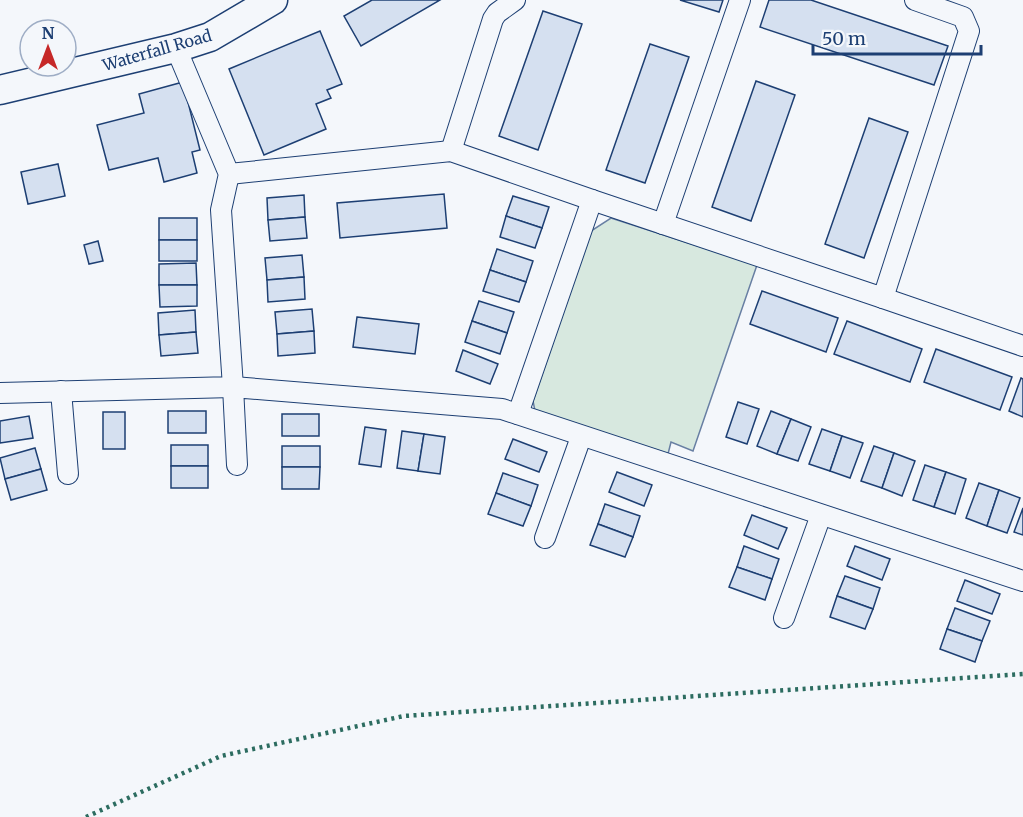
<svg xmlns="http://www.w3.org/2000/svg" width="1023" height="817" font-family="Merriweather,serif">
  <rect width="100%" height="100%" fill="#f4f7fb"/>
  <!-- green -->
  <path fill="#d7e8df" stroke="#687fa3" stroke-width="1.5" d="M611 218 757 265 693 451 671 442 668 454 535 411 533 401 591 231Z"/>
  <!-- building -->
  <g fill="#d5e0f0" stroke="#1d3f73" stroke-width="1.5">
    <path d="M372 0H440L361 46 344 16Z"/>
    <path d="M680 0H723L719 12Z"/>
    <path d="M769 0H811L948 46 934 85 760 27Z"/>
    <path d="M543 11 582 24 538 150 499 136Z"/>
    <path d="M320 31 342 84 327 90 331 98 316 104 326 129 264 155 229 69Z"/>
    <path d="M650 44 689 57 645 183 606 170Z"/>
    <path d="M756 81 795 95 751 221 712 207Z"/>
    <path d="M183 82 200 150 192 152 197 173 164 182 158 158 109 170 97 125 144 113 139 94Z"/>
    <path d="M869 118 908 132 864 258 825 244Z"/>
    <path d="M58 164 65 196 28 204 21 172Z"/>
    <path d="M444 194 447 228 340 238 337 203Z"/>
    <path d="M304 195 305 217 268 220 267 198Z"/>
    <path d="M513 196 549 207 542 228 506 216Z"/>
    <path d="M506 216 542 228 535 248 500 237Z"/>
    <path d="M305 217 307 238 270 241 268 220Z"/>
    <rect x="159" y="218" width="38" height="22"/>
    <rect x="159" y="240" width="38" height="21"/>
    <path d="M98 241 103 261 89 264 84 245Z"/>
    <path d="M497 249 533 261 526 282 490 270Z"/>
    <path d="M302 255 304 277 267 280 265 258Z"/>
    <path d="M196 263 197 285H159V264Z"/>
    <path d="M490 270 526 282 519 302 483 291Z"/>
    <path d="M304 277 305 299 268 302 267 280Z"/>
    <path d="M159 285H197V306L160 307Z"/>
    <path d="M762 291 838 318 826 352 750 324Z"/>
    <path d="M479 301 514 312 507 333 472 321Z"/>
    <path d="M312 309 314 331 277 334 275 312Z"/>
    <path d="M195 310 196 332 159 335 158 313Z"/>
    <path d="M357 317 419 324 415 354 353 347Z"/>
    <path d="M472 321 507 333 500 354 465 342Z"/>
    <path d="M847 321 922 349 910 382 834 354Z"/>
    <path d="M314 331 315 353 278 356 277 334Z"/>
    <path d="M196 332 198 353 161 356 159 335Z"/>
    <path d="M936 349 1012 377 1000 410 924 382Z"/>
    <path d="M463 350 498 364 490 384 456 371Z"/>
    <path d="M1021 378 1023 379V417L1009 411Z"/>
    <path d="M738 402 759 409 747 444 726 437Z"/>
    <rect x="168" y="411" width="38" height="22"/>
    <path d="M771 411 791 419 777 454 757 446Z"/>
    <rect x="103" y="412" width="22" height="37"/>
    <rect x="282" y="414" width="37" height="22"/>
    <path d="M29 416 33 438 0 443V421Z"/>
    <path d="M791 419 811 427 798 461 777 454Z"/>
    <path d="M365 427 386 430 381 467 359 464Z"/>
    <path d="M822 429 842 436 830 471 809 464Z"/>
    <path d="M402 431 424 434 418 471 397 468Z"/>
    <path d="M424 434 445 437 440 474 418 471Z"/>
    <path d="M842 436 863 443 850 478 830 471Z"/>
    <path d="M513 439 547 452 539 472 505 459Z"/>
    <rect x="171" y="445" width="37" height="21"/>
    <rect x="282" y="446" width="38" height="21"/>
    <path d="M874 446 894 453 882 488 861 481Z"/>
    <path d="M35 448 41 469 5 479 0 458Z"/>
    <path d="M894 453 915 461 902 496 882 488Z"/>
    <path d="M925 465 946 472 934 507 913 500Z"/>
    <rect x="171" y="466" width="37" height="22"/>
    <path d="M282 467H320L319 489H282Z"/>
    <path d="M41 469 47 490 11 500 5 479Z"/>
    <path d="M617 472 652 485 644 506 609 492Z"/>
    <path d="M946 472 966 479 955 514 934 507Z"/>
    <path d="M503 473 538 485 531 506 496 493Z"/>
    <path d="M979 483 999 490 987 526 966 518Z"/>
    <path d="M999 490 1020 498 1007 533 987 526Z"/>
    <path d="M496 493 531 506 523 526 488 514Z"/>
    <path d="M605 504 640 516 633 537 598 524Z"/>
    <path d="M1023 508V535L1014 532Z"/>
    <path d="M752 515 787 528 778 549 744 535Z"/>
    <path d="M598 524 633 537 625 557 590 545Z"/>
    <path d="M744 546 779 559 772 579 737 567Z"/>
    <path d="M855 546 890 559 882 580 847 566Z"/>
    <path d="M737 567 772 579 765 600 729 587Z"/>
    <path d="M845 576 880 588 873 609 837 596Z"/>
    <path d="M965 580 1000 594 992 614 957 601Z"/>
    <path d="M837 596 873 609 865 629 830 617Z"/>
    <path d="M955 608 990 621 982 641 947 629Z"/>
    <path d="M947 629 982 641 975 662 940 649Z"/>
  </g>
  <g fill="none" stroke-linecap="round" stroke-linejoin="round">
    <!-- street casing -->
    <g stroke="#1d3f73" stroke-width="22">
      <g id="street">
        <path d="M451 151 493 19 497 13 515 0"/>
        <path d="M229 174 451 151 592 200 518 414"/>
        <path d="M592 200 883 298 969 31 963 17 915 0"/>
        <path d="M663 224 740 0"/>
        <path d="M883 298 1023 346"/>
        <path d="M61 391 68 474"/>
        <path d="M0 393 233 387 221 210 229 174 176 48"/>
        <path d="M237 465 233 387 502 409 1023 581"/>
        <path d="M545 538 581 437"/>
        <path d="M784 618 821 515"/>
      </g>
    </g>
    <!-- secondary casing -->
    <g stroke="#1d3f73" stroke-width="31">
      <path id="secondary" d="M0 90 176 48 210 37 273 0"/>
    </g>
    <!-- street -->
    <use href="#street" stroke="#f4f7fb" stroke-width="20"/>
    <!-- secondary -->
    <use href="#secondary" stroke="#f4f7fb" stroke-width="28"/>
    <!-- hedge -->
    <path stroke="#2c6c60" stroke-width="4.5" stroke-dasharray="3 4.5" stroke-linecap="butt" d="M86 817 221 756 404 716 1023 674"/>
  </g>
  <g text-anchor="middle" stroke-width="4.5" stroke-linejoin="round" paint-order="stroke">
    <!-- street labels -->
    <g font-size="16" fill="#1d3f73" stroke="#f4f7fb">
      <text transform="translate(157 50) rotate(-16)" y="6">Waterfall Road</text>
    </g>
  </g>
  <!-- north arrow -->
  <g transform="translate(48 48)"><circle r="28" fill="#f4f7fb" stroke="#9eadc5" stroke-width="1.5"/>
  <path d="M0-4.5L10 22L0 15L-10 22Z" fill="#c62828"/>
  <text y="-9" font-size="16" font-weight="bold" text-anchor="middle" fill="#1d3f73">N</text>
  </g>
  <!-- scale -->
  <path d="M813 45v9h168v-9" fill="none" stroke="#1d3f73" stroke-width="3"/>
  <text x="822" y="45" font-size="18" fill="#1d3f73" stroke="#f4f7fb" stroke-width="4.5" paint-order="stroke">50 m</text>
</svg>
